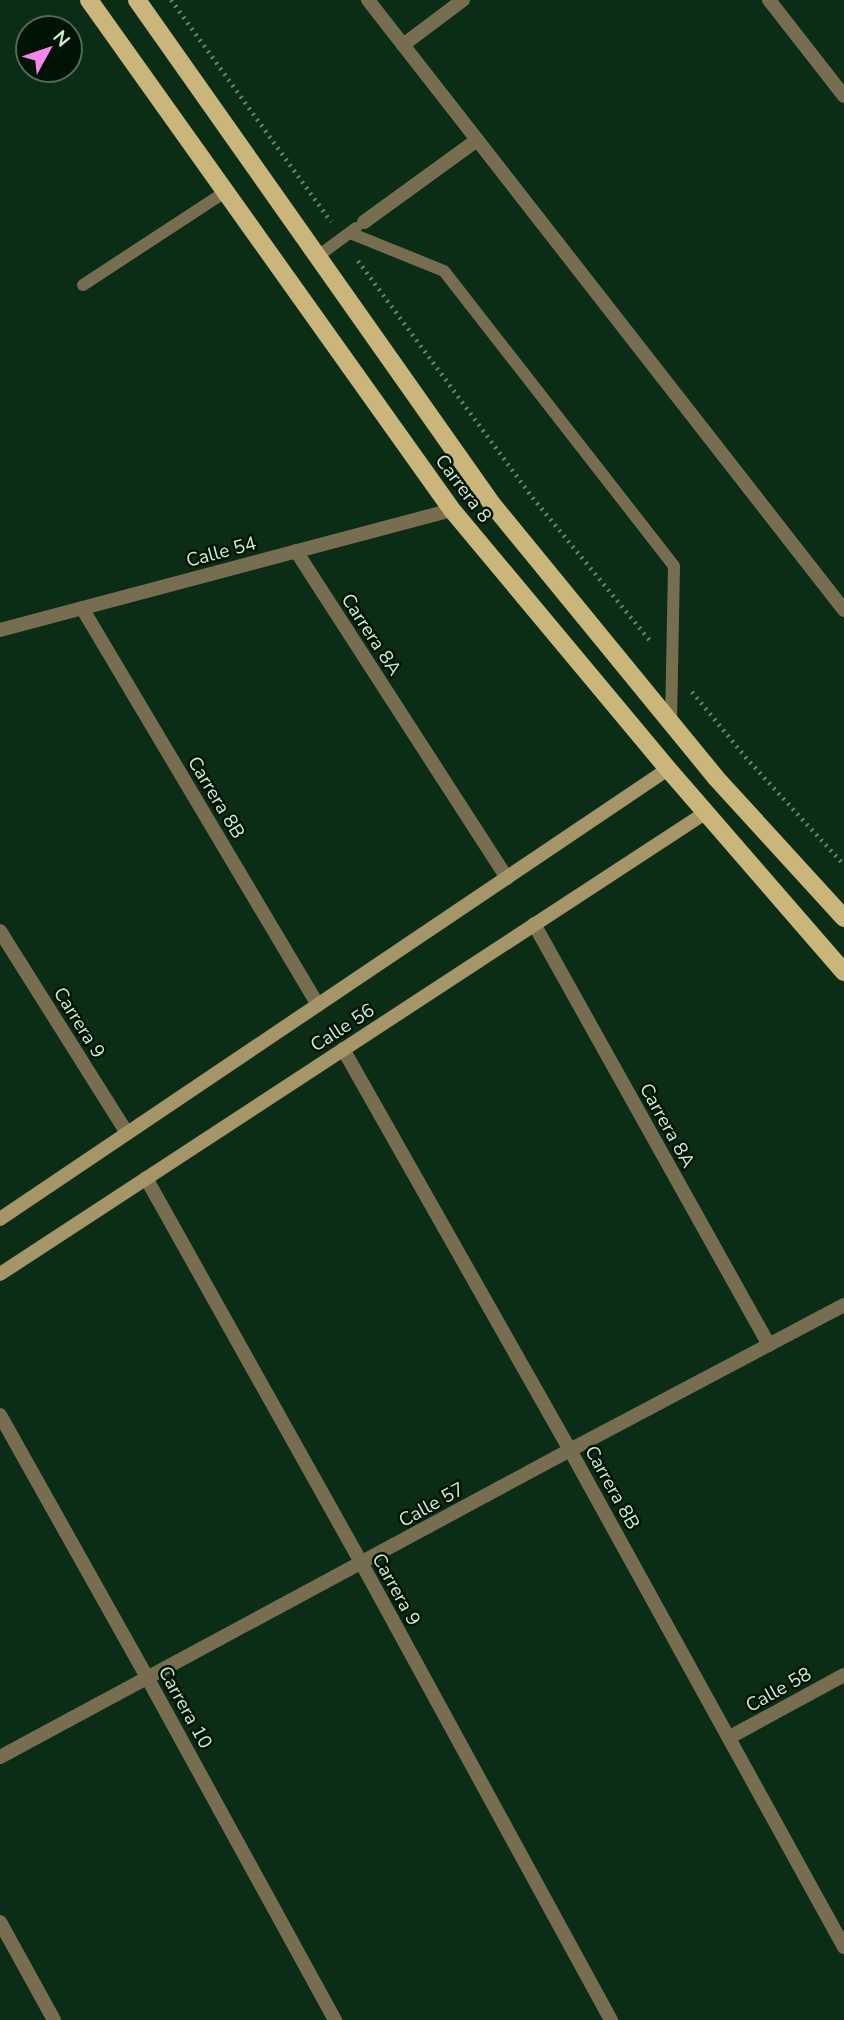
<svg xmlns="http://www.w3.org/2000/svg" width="844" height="2020" font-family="'Nunito Sans',sans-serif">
  <rect width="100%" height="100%" fill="#0b2c15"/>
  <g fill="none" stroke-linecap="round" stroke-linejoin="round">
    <!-- path -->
    <g stroke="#66866e" stroke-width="4.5" stroke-dasharray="2 5" stroke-linecap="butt">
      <path d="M171 0 331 222"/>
      <path d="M358 261 532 497 651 642"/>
      <path d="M692 692 747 759 844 865"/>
    </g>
    <!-- lane -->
    <g stroke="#776d51" stroke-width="12">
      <path d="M350 233 444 271 674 566 671 723"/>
      <path d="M318 256 356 228"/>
      <path d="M83 285 225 192"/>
    </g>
    <!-- street -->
    <g stroke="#776d51" stroke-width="14">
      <path d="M368 0 844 610"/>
      <path d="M769 0 844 96"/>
      <path d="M403 45 463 0"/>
      <path d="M364 222 477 140"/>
      <path d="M296 551 507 878"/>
      <path d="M82 608 318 1005"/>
      <path d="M0 630 452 510"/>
      <path d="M534 924 769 1345"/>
      <path d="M0 931 127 1133"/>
      <path d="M343 1049 570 1450 844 1947"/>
      <path d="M146 1178 362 1564 611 2020"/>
      <path d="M0 1415 148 1679 335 2020"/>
      <path d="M730 1737 844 1675"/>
      <path d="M0 1757 570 1450 844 1305"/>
      <path d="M0 1922 54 2020"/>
    </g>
    <!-- secondary -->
    <g stroke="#a69568" stroke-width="14">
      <path d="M0 1219 668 769"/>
      <path d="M0 1274 705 813"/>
    </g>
    <!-- primary -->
    <g stroke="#cab57a" stroke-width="18">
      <path d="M89 0 452 510 668 769 844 972"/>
      <path d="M137 0 492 504 717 779 844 918"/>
    </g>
  </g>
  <g text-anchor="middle" stroke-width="5" stroke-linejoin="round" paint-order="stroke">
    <!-- street labels -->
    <g font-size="19" fill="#cdecd3" stroke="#001304">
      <text transform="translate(464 488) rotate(53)" y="7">Carrera 8</text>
      <text transform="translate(221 551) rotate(-15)" y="7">Calle 54</text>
      <text transform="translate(372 634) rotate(57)" y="7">Carrera 8A</text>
      <text transform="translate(217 797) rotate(59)" y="7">Carrera 8B</text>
      <text transform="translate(80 1022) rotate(58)" y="7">Carrera 9</text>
      <text transform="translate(342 1027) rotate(-33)" y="7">Calle 56</text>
      <text transform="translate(668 1125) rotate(61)" y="7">Carrera 8A</text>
      <text transform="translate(613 1487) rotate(61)" y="7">Carrera 8B</text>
      <text transform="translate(431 1504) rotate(-29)" y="7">Calle 57</text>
      <text transform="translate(397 1589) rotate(61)" y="7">Carrera 9</text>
      <text transform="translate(778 1689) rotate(-29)" y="7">Calle 58</text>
      <text transform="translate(186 1707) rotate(61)" y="7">Carrera 10</text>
    </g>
  </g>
  <!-- north arrow -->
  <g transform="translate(49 49) rotate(50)"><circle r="33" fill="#001304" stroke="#526a57" stroke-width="2"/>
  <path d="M0-5L12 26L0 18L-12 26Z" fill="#f688ec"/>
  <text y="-10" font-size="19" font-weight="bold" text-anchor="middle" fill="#cdecd3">N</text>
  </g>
</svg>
